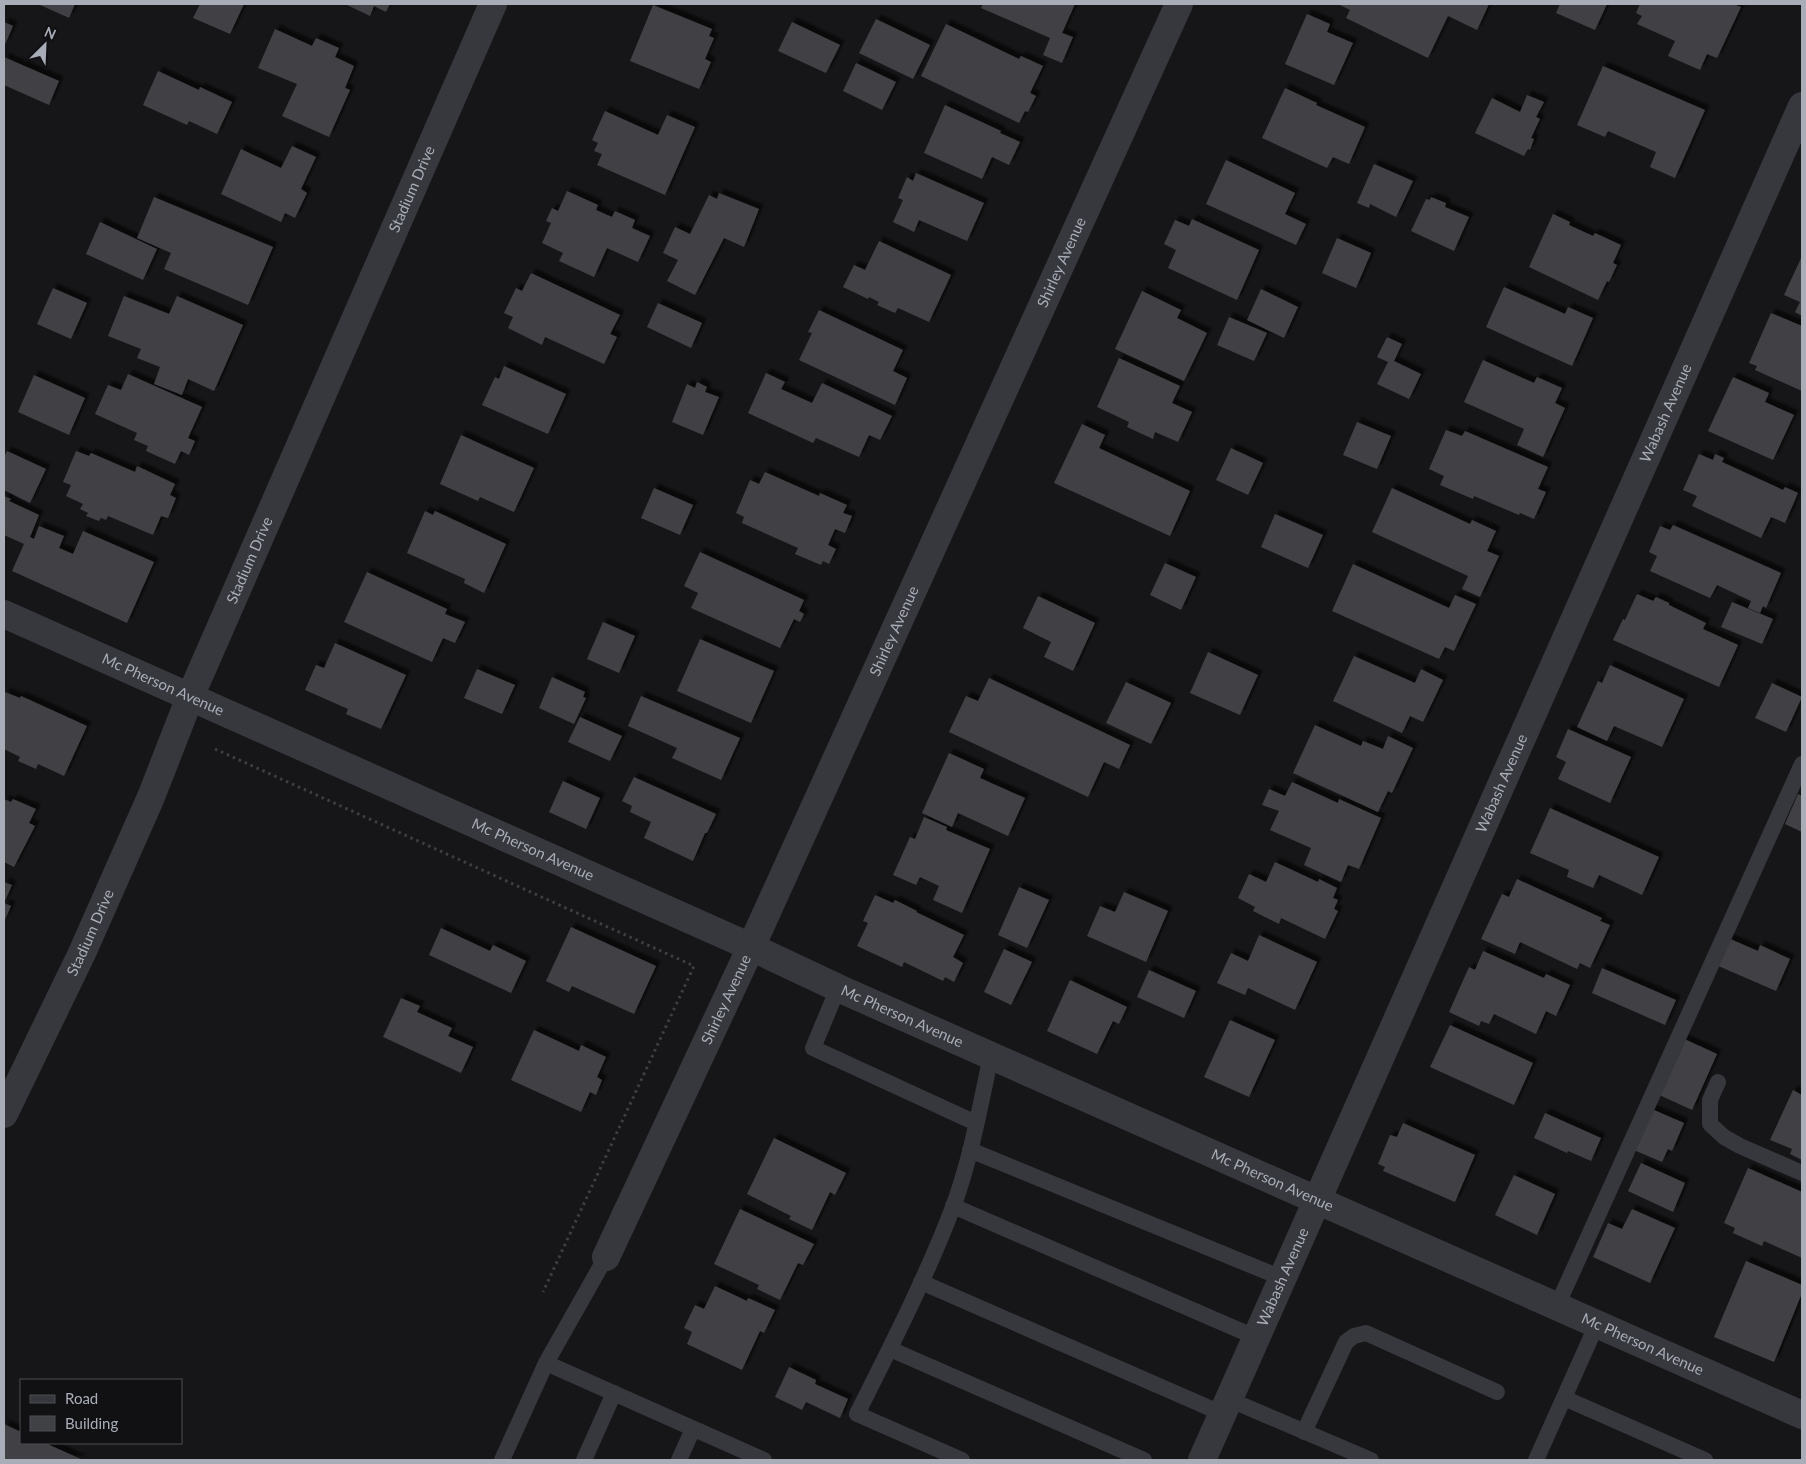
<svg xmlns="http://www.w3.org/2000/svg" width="1806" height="1464" font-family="Lato,sans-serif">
  <defs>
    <filter id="shadow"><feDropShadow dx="4.5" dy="-4.5" stdDeviation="1" flood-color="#0009"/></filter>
  </defs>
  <rect width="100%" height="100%" fill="#161618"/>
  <!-- building -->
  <g fill="#404145" filter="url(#shadow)">
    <path d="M38 4H75L69 18Z"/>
    <path d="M200 4H244L230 34 193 18Z"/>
    <path d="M345 4H390L386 12 374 6 370 16Z"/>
    <path d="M983 4H1075L1062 33 1073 37 1062 63 1043 55 1050 38 981 8Z"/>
    <path d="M1338 4H1489L1477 30 1448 16 1428 58 1346 18 1350 10Z"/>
    <path d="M1560 4H1607L1595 30 1556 13Z"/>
    <path d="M1640 4H1733L1741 7 1717 58 1707 54 1700 70 1668 56 1675 41 1637 24 1642 16 1636 13Z"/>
    <path d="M653 5 712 29 709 36 714 38 705 59 711 62 699 89 630 61Z"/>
    <path d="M1307 14 1330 24 1327 32 1353 43 1334 85 1285 64Z"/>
    <path d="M876 19 930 45 913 79 859 53Z"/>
    <path d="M4 22 13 26 4 47Z"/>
    <path d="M792 22 840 45 826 73 778 51Z"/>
    <path d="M946 24 1019 59 1021 56 1043 66 1030 93 1036 96 1028 112 1025 111 1019 123 921 76Z"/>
    <path d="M275 29 312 46 316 38 339 48 335 57 354 66 345 88 350 90 329 137 282 116 297 84 258 68Z"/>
    <path d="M4 57 59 81 49 105 4 85Z"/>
    <path d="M856 63 896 82 882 110 843 91Z"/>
    <path d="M1603 66 1705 110 1675 178 1650 167 1656 152 1608 131 1605 137 1577 125Z"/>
    <path d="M158 71 199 90 200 87 232 102 217 134 189 121 187 125 143 105Z"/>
    <path d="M1285 88 1317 103 1316 105 1365 127 1349 164 1333 157 1327 168 1262 138Z"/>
    <path d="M1527 95 1544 102 1536 117 1540 119 1531 138 1534 139 1530 150 1528 149 1524 156 1475 133 1492 98 1520 112Z"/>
    <path d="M945 105 1001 131 1000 133 1020 142 1009 165 992 157 982 179 924 153Z"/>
    <path d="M605 111 658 135 667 115 695 127 665 195 597 165 602 154 594 151 598 143 592 140Z"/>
    <path d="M292 146 316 157 301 189 307 193 295 218 285 213 281 222 221 194 241 149 281 168Z"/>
    <path d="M1226 160 1295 193 1285 214 1306 224 1296 245 1206 204Z"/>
    <path d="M1374 164 1413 181 1396 217 1370 204 1369 208 1357 203Z"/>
    <path d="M916 173 984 203 967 241 919 220 914 232 893 222 903 200 898 198 907 177 913 181Z"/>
    <path d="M567 191 598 205 596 210 612 217 615 211 635 220 632 228 650 236 638 262 607 248 594 277 559 261 563 253 542 243 551 223 546 221 552 208 558 211Z"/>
    <path d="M719 193 759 209 744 247 724 238 695 295 667 281 678 260 663 253 675 227 690 234 709 195 717 199Z"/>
    <path d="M154 197 273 247 248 305 164 269 171 253 137 238Z"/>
    <path d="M1431 197 1446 203 1445 207 1469 217 1454 251 1411 231 1426 199 1430 200Z"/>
    <path d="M1553 214 1570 222 1569 225 1593 236 1595 233 1621 245 1613 263 1617 265 1609 282 1607 281 1598 300 1529 267Z"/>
    <path d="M1192 219 1259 250 1237 300 1168 268 1176 250 1164 244 1175 220 1189 226Z"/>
    <path d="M100 222 157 249 143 280 86 254Z"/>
    <path d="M1337 238 1371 253 1356 288 1322 273Z"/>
    <path d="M879 241 951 275 929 322 898 308 895 313 877 305 879 302 869 297 868 299 843 287 854 265 865 270Z"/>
    <path d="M1802 256V316L1795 312 1800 302 1784 295Z"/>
    <path d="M531 273 620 315 610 334 617 337 604 364 545 337 542 345 508 328 513 317 504 313 516 288 522 291Z"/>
    <path d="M1504 287 1565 314 1568 307 1593 318 1572 366 1486 327Z"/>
    <path d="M53 288 87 303 71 339 37 324Z"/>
    <path d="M1261 289 1298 307 1284 338 1247 320Z"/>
    <path d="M1142 291 1181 310 1177 318 1207 333 1184 381 1115 349Z"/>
    <path d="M124 296 169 314 177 296 243 325 214 391 188 379 182 395 154 384 160 367 137 358 141 349 108 336Z"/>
    <path d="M658 303 702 323 691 348 647 327Z"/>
    <path d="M819 310 903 350 893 371 907 378 895 405 799 360 812 333 808 332Z"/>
    <path d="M1771 313 1802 326V391L1755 370 1757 366 1749 363Z"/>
    <path d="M1229 317 1267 333 1254 361 1217 345Z"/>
    <path d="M1387 337 1402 344 1394 361 1421 374 1409 399 1377 384 1388 362 1377 357Z"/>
    <path d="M1119 358 1180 386 1172 403 1192 412 1178 442 1155 432 1153 439 1127 427 1129 422 1097 407Z"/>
    <path d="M1483 360 1534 383 1537 377 1562 388 1555 403 1565 408 1543 457 1517 445 1524 429 1464 402Z"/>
    <path d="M504 366 566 394 548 434 482 405 495 377 499 379Z"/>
    <path d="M766 373 785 382 781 389 812 403 822 383 892 416 880 440 869 435 859 457 816 438 813 443 748 413Z"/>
    <path d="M128 374 202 407 188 438 195 441 189 455 181 451 175 464 146 451 148 446 134 440 137 433 95 414 108 385 121 390Z"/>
    <path d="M34 375 85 398 69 435 18 412Z"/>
    <path d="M1733 377 1769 393 1765 402 1794 415 1773 460 1708 431Z"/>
    <path d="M697 382 707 387 705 392 719 397 703 435 672 422 687 384 695 388Z"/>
    <path d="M1357 422 1391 436 1377 469 1343 455Z"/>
    <path d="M1082 424 1105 435 1099 448 1190 491 1170 536 1054 483Z"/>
    <path d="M1446 430 1462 436 1465 431 1548 467 1538 489 1546 492 1534 519 1520 513 1519 515 1474 496 1473 499 1440 485 1444 476 1429 469Z"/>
    <path d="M461 435 534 468 514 512 480 497 478 501 440 484Z"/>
    <path d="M1231 448 1263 463 1248 495 1216 480Z"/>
    <path d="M7 451 46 469 30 503 4 490V457Z"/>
    <path d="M76 451 89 456 91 453 135 472 137 466 175 484 170 495 176 498 168 518 161 516 153 535 108 516 106 520 101 518 99 521 86 516 88 513 80 509 83 504 66 496 71 485 63 482Z"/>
    <path d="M1699 454 1713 460 1715 454 1724 458 1722 462 1783 490 1785 487 1798 493 1785 523 1771 517 1761 538 1692 506 1697 496 1683 490Z"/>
    <path d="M765 472 819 496 820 493 847 505 843 513 852 516 845 533 835 529 828 545 836 549 829 564 823 561 821 565 795 554 798 548 742 523 744 517 736 513 750 480 759 484Z"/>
    <path d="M654 488 693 505 680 535 641 518Z"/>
    <path d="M1392 488 1470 524 1472 520 1496 531 1487 551 1499 556 1480 597 1462 589 1468 576 1372 532Z"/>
    <path d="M4 496 11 499 9 501 39 515 30 537 34 539 39 526 64 536 59 548 73 554 83 531 154 562 127 623 12 571 24 544 4 535Z"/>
    <path d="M425 511 433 515 435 511 506 544 484 593 464 583 465 579 407 553Z"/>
    <path d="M1275 514 1323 535 1308 568 1261 547Z"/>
    <path d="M1673 525 1781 573 1766 608 1763 606 1760 613 1748 608 1751 601 1717 585 1710 598 1650 571 1657 556 1649 552 1660 526 1670 530Z"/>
    <path d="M700 552 804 600 799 611 804 614 800 622 794 619 780 648 691 608 698 593 684 586Z"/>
    <path d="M1165 563 1196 577 1181 610 1150 595Z"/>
    <path d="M1353 564 1449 608 1455 595 1476 604 1454 651 1445 647 1439 659 1332 611Z"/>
    <path d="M367 572 447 609 445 614 465 622 455 643 443 638 432 662 344 622Z"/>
    <path d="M1637 594 1653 601 1656 597 1669 603V605L1706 623 1703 629 1738 645 1719 687 1613 640 1623 619 1625 620Z"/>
    <path d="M1038 596 1095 623 1073 671 1044 657 1051 642 1023 628Z"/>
    <path d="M1732 602 1773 619 1762 644 1721 627Z"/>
    <path d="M603 622 635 636 619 673 587 659Z"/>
    <path d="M700 639 774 671 751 723 677 691Z"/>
    <path d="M335 643 406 675 381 729 346 714 348 709 305 690 316 665 324 668Z"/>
    <path d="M1208 652 1258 675 1240 715 1190 693Z"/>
    <path d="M1354 656 1415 683 1421 669 1443 680 1423 722 1410 716 1402 733 1333 701Z"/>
    <path d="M1610 665 1684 699 1662 747 1614 726 1607 741 1577 727 1598 681 1602 683Z"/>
    <path d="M477 669 515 685 502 714 464 698Z"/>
    <path d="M552 677 585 692 583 697 586 698 574 724 539 708Z"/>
    <path d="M989 678 1130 745 1119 769 1104 762 1088 797 949 732 966 696 978 701Z"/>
    <path d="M1126 682 1171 703 1151 744 1106 723Z"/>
    <path d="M1772 683 1802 697 1786 732 1755 718Z"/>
    <path d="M5 692 20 698 21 696 87 726 64 776 38 764 36 769 18 761 20 757 4 749Z"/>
    <path d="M641 696 740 738 721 780 672 758 677 748 628 726Z"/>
    <path d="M580 717 622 736 610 761 568 742Z"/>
    <path d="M1315 725 1361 746 1363 741 1383 749 1388 736 1413 748 1392 793 1388 791 1378 812 1293 773Z"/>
    <path d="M1568 729 1631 757 1610 803 1558 779 1566 762 1556 757Z"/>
    <path d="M949 753 984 769 980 778 1025 798 1008 836 958 813 952 827 922 813Z"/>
    <path d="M634 777 716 814 707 833H705L693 861 644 838 651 822 630 812 632 806 622 801Z"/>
    <path d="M563 781 600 798 586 829 549 812Z"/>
    <path d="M1292 782 1338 803 1339 799 1381 818 1359 869 1348 865 1341 882 1304 865 1311 848 1270 830 1279 811 1262 805 1269 789 1285 796Z"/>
    <path d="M1798 794 1802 796V832L1785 824Z"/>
    <path d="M4 799 11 802 13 799 36 809 29 823 35 826 14 867 4 862Z"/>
    <path d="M1550 808 1659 857 1642 895 1599 875 1593 888 1567 877 1569 870 1530 853Z"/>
    <path d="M924 817 947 827 946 830 990 849 962 913 933 900 939 886 920 877 916 885 893 875 910 837 915 839Z"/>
    <path d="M1275 862 1318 882 1319 879 1337 888 1333 898 1338 900 1334 909 1338 911 1325 939 1281 918 1279 924 1253 911 1255 907 1238 898 1249 874 1266 882Z"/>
    <path d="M1517 879 1602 918 1600 921 1610 925 1590 968 1580 963 1577 969 1520 942 1515 954 1481 939 1502 894 1509 897Z"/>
    <path d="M4 882 12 885 4 903Z"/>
    <path d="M1019 887 1049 900 1027 948 998 935Z"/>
    <path d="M1124 892 1168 911 1146 962 1087 936 1100 906 1115 912Z"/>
    <path d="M875 895 893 903 895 900 917 911 916 912 964 935 953 957 963 963 954 982 945 977 943 981 904 962 902 967 857 946 868 923 863 921Z"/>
    <path d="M4 903 11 906 4 922Z"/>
    <path d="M571 927 656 966 634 1014 572 986 569 992 546 981Z"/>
    <path d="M441 928 490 951 493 945 526 961 511 993 429 955Z"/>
    <path d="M1259 935 1317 962 1295 1010 1248 988 1245 995 1217 983 1231 953 1248 961Z"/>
    <path d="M1728 938 1758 951 1760 945 1790 959 1776 991 1716 965Z"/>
    <path d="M1004 949 1032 962 1011 1005 984 992Z"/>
    <path d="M1483 951 1544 978 1546 974 1570 985 1556 1016 1546 1011 1536 1034 1494 1014 1489 1024 1481 1021 1479 1026 1449 1012 1469 967 1475 970Z"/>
    <path d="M1602 968 1676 1000 1665 1025 1592 993Z"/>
    <path d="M1149 970 1196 991 1184 1018 1137 997Z"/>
    <path d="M1070 980 1127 1007 1119 1024 1113 1021 1097 1054 1047 1031Z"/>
    <path d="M401 998 420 1006 417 1012 452 1028 448 1036 473 1047 461 1073 383 1037Z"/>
    <path d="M1230 1020 1275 1040 1249 1097 1204 1077Z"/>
    <path d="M1450 1025 1533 1063 1514 1105 1430 1067Z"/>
    <path d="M534 1030 579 1051 581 1045 606 1057 597 1077 602 1080 596 1095 590 1092 581 1112 511 1080Z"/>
    <path d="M1680 1037 1717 1054 1692 1110 1655 1093Z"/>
    <path d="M1793 1090 1802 1095V1160L1790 1154 1792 1149 1770 1140Z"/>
    <path d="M1647 1107 1684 1123 1672 1151 1668 1149 1662 1162 1629 1148Z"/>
    <path d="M1545 1113 1601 1138 1591 1161 1568 1151 1567 1153 1534 1138Z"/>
    <path d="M1403 1123 1475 1155 1455 1202 1383 1171 1385 1167 1378 1164 1390 1135 1397 1137Z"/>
    <path d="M774 1138 846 1173 835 1195 830 1192 812 1230 789 1219 791 1216 747 1194Z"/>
    <path d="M1641 1163 1685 1183 1673 1212 1628 1191Z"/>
    <path d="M1748 1168 1802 1192V1258L1764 1241 1762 1246 1733 1233 1735 1228 1724 1223Z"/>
    <path d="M1514 1175 1555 1194 1537 1235 1495 1215Z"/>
    <path d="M740 1209 814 1244 803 1265 798 1263 780 1300 757 1289 759 1285 714 1264Z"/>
    <path d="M1632 1209 1675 1228 1650 1283 1593 1257 1608 1223 1622 1229Z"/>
    <path d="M1746 1261 1802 1285V1293L1774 1362 1714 1337Z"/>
    <path d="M715 1286 747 1301 748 1298 775 1310 764 1333 760 1331 742 1370 687 1344 692 1332 684 1328 695 1305 704 1309Z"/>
    <path d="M789 1367 816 1380 815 1384 848 1399 840 1418 806 1402 802 1410 775 1397Z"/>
    <path d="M4 1424 21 1432V1443H45L83 1460H4Z"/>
  </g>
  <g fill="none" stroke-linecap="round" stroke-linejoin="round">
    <!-- path -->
    <path stroke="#3d3f44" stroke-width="3" stroke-dasharray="2.5 4" stroke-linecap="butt" d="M215 749 694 966 543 1292"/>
    <!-- lane -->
    <g stroke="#37383d" stroke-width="16">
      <path d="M838 988 813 1048 976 1123"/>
      <path d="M1718 1082 1710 1100V1124L1724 1137 1740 1146 1802 1173"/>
      <path d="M970 1150 1282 1278"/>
      <path d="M953 1206 1255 1337"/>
      <path d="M921 1282 1221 1413"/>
      <path d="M1557 1306 1802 764"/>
      <path d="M890 1349 1144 1460"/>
      <path d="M546 1363 764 1460"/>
      <path d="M1564 1398 1705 1460"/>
      <path d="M1228 1399 1371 1460"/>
      <path d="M1304 1432 1346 1342 1354 1336 1366 1333 1497 1392"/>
      <path d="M502 1460 546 1363 606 1257"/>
      <path d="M584 1460 614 1393"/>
      <path d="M679 1460 693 1429"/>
      <path d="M962 1460 857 1414C891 1346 926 1278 953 1207 971 1159 980 1106 991 1056"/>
      <path d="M1536 1460 1597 1324"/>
    </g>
    <!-- street -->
    <g stroke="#37383d" stroke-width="28">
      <path id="s1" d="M4 614 751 947 838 988 1802 1415"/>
      <path id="s2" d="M4 1114 82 953 151 797 190 697 493 4"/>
      <path id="s3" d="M606 1257 751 947 1179 4"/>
      <path id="s4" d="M1202 1460 1802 106"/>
    </g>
  </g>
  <g text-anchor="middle" stroke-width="4" stroke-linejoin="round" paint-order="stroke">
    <!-- street labels -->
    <g font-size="15" fill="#a8adb8" stroke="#111113">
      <text dy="5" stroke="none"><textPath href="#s2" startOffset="1011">Stadium Drive</textPath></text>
      <text dy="5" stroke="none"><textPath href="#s3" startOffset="1094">Shirley Avenue</textPath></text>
      <text dy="5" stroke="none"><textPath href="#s4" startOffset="1145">Wabash Avenue</textPath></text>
      <text dy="5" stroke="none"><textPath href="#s2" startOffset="606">Stadium Drive</textPath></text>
      <text dy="5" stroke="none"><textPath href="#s3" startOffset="689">Shirley Avenue</textPath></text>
      <text dy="5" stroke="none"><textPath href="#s1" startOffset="174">Mc Pherson Avenue</textPath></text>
      <text dy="5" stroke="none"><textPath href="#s4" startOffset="740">Wabash Avenue</textPath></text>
      <text dy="5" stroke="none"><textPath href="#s1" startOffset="579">Mc Pherson Avenue</textPath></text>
      <text dy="5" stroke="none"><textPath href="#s2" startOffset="201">Stadium Drive</textPath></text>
      <text dy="5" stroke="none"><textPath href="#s3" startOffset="284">Shirley Avenue</textPath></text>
      <text dy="5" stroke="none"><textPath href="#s1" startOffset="984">Mc Pherson Avenue</textPath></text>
      <text dy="5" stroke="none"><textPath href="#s1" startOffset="1389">Mc Pherson Avenue</textPath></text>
      <text dy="5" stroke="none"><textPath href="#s4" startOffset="200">Wabash Avenue</textPath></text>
      <text dy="5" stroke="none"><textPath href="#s1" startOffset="1794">Mc Pherson Avenue</textPath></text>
    </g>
  </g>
  <!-- border -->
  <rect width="1806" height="1464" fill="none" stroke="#a8adb8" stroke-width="10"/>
  <!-- legend -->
  <rect x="20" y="1379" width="162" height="65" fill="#111113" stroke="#4d4f55"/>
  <rect x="30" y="1395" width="25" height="8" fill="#37383d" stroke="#4d4f55"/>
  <text x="65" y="1404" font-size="15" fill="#a8adb8">Road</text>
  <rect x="30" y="1416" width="25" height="15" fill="#404145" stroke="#4d4f55"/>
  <text x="65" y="1429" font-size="15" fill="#a8adb8">Building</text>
  <!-- north arrow -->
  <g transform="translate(45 45) rotate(24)" stroke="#111113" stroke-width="4" paint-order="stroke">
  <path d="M0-4L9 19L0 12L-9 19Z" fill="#a8adb8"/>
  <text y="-8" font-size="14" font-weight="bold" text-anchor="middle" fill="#a8adb8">N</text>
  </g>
</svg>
